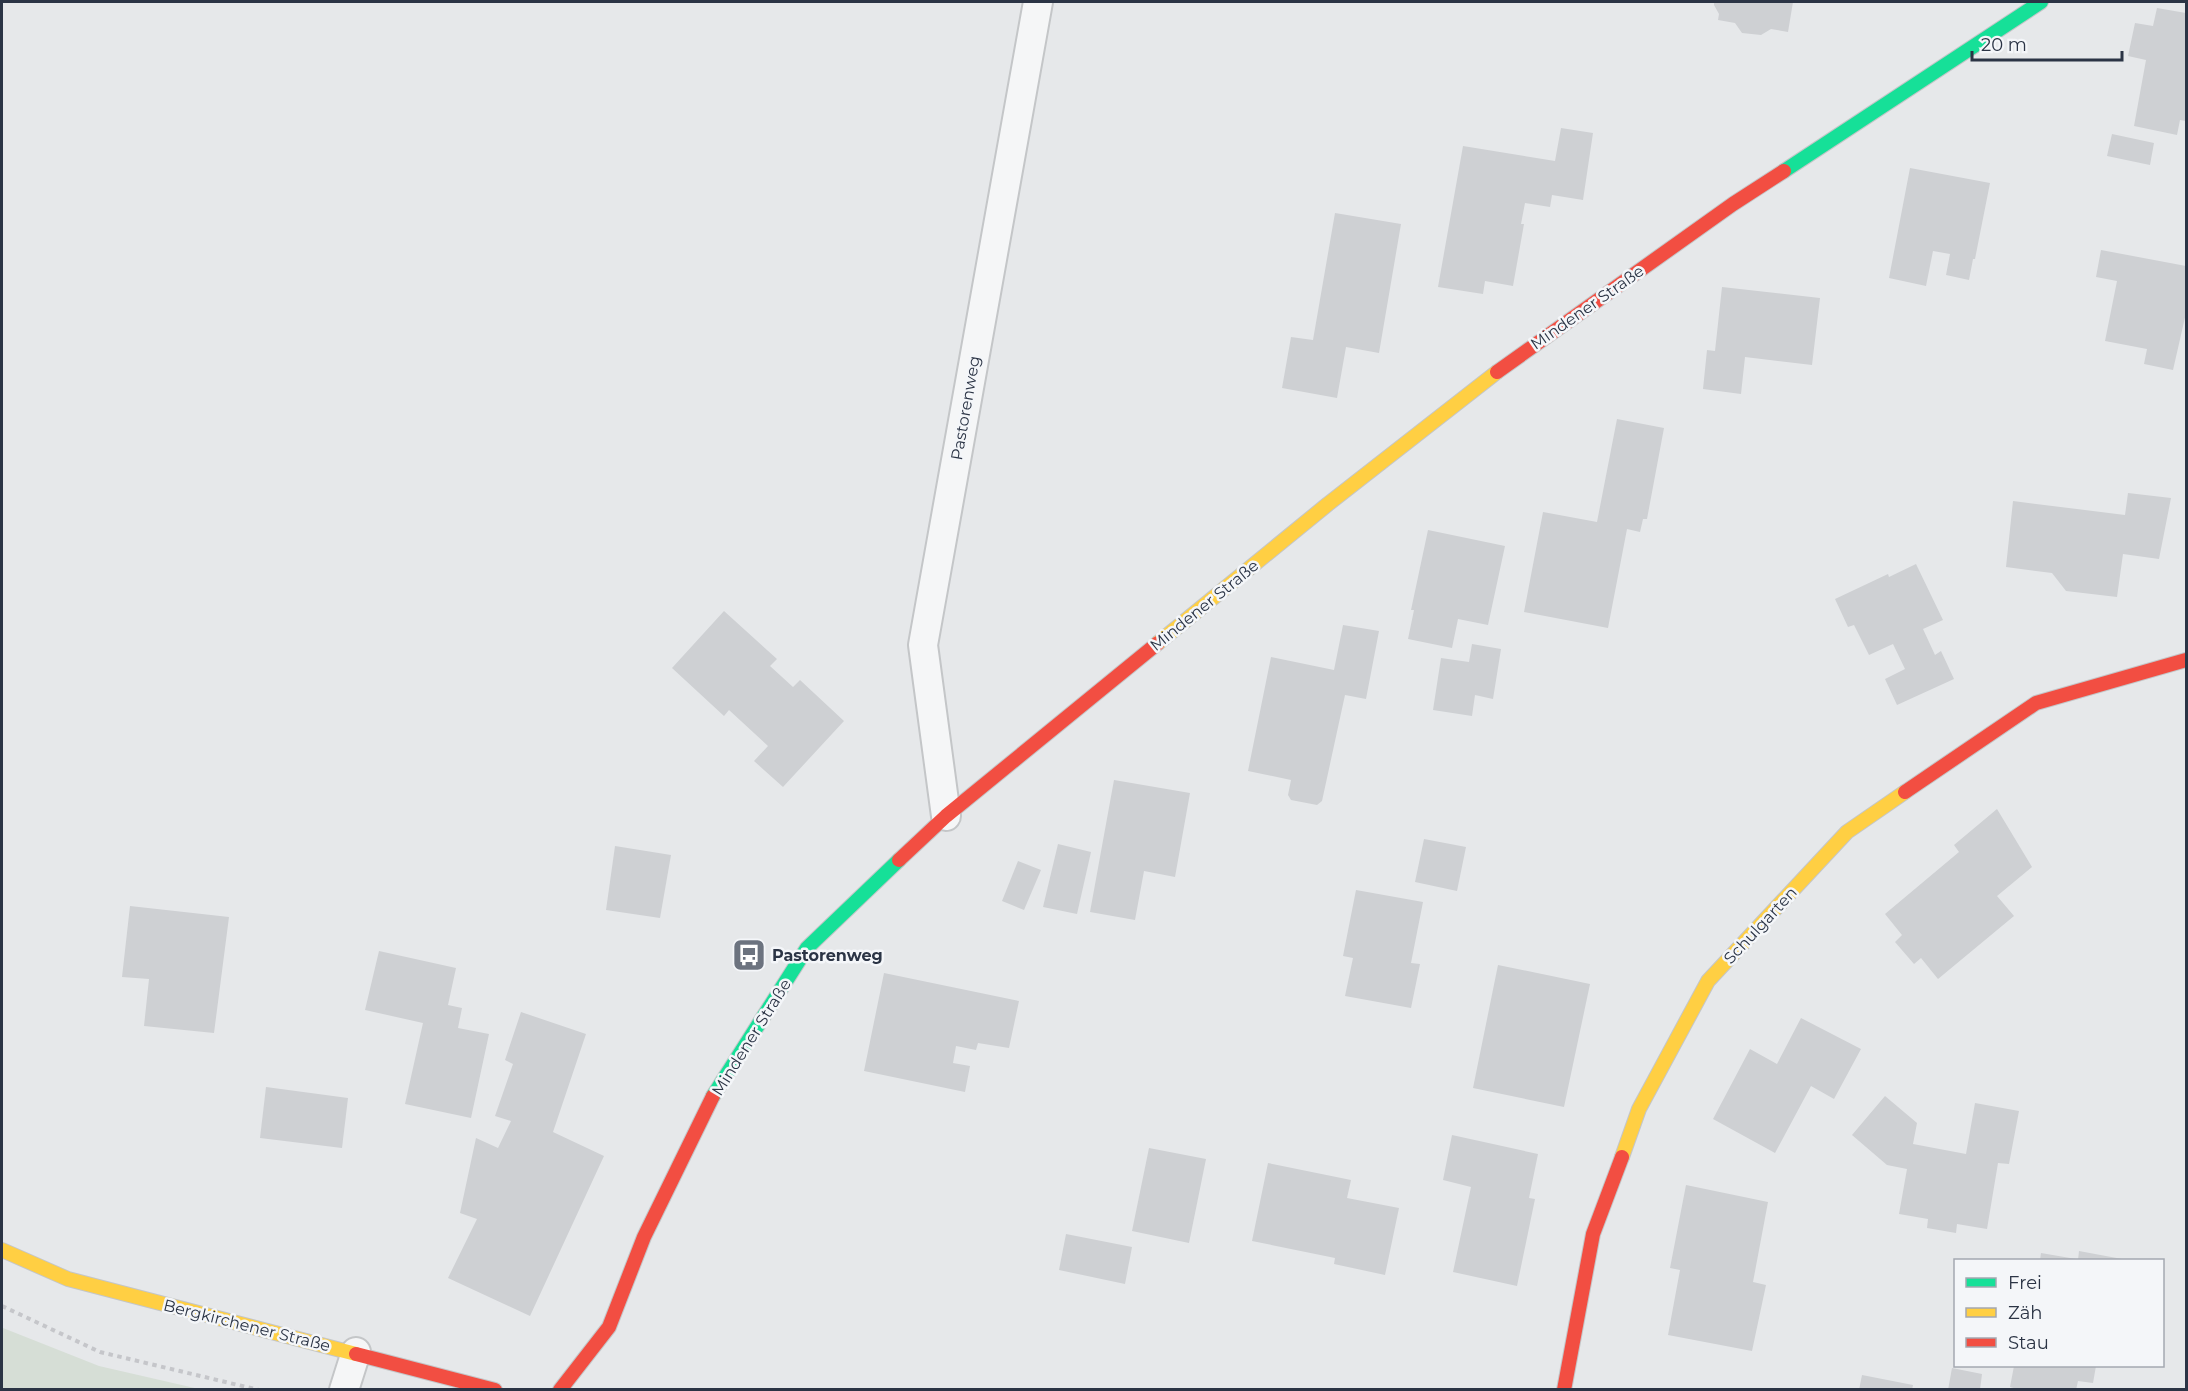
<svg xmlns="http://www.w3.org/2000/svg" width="2188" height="1391" font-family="Montserrat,sans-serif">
  <rect width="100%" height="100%" fill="#e6e8ea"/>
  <!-- green -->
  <path fill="#d6ded6" d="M3 1328 99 1366 199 1389H2Z"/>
  <!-- building -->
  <g fill="#ced0d3">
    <path d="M1714 2H1793L1788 32 1771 29 1761 35 1742 33 1735 23 1718 20 1719 14 1714 5Z"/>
    <path d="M2157 8 2186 13V121L2180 120 2177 135 2134 126 2146 60 2128 56 2135 23 2153 26Z"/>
    <path d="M1561 128 1593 133 1583 200 1552 195 1550 207 1525 203 1521 224H1524L1513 286 1485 281 1483 294 1438 287 1463 146 1555 161Z"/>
    <path d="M2112 134 2154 143 2150 165 2107 156Z"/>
    <path d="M1910 168 1990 183 1975 259H1973L1969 280 1946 275 1950 254 1933 251 1926 286 1889 278Z"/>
    <path d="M1335 213 1401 224 1379 353 1346 347 1337 398 1282 388 1291 337 1313 340Z"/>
    <path d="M2101 250 2186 266V313L2173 370 2144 364 2147 349 2105 341 2117 281 2096 277Z"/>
    <path d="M1722 287 1820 298 1812 365 1745 357 1741 394 1703 389 1707 350 1715 351Z"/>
    <path d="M1617 419 1664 428 1647 519H1643L1640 532 1627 529 1608 628 1524 612 1543 512 1597 522Z"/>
    <path d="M2128 493 2171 498 2159 559 2123 554 2117 597 2066 591 2052 573 2006 567 2013 501 2125 515Z"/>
    <path d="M1428 530 1505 546 1488 625 1458 619 1452 648 1408 639 1414 610H1411Z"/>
    <path d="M1916 564 1943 620 1923 629 1935 655 1941 651 1954 679 1897 705 1885 679 1905 669 1893 644 1869 655 1854 625 1848 627 1835 599 1888 574 1889 577Z"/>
    <path d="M724 611 777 659 770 666 793 687 800 680 844 721 783 787 754 761 768 746 729 710 724 716 672 668Z"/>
    <path d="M1343 625 1379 631 1366 699 1345 695 1322 801 1317 805 1291 800 1288 795 1291 780 1248 771 1271 657 1334 670Z"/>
    <path d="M1472 644 1501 649 1493 699 1475 695 1472 716 1433 710 1441 658 1469 662Z"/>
    <path d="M1114 780 1190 793 1175 877 1144 871 1135 920 1090 912Z"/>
    <path d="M1997 809 2032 867 1997 896 2014 916 1938 979 1921 958 1914 964 1895 942 1902 935 1885 914 1959 852 1954 845Z"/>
    <path d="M1424 839 1466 847 1457 891 1415 882Z"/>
    <path d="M1058 844 1091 852 1077 914 1043 907Z"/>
    <path d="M615 846 671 855 660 918 606 910Z"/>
    <path d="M1018 861 1041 870 1024 910 1002 901Z"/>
    <path d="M1356 890 1423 902 1411 963 1420 964 1411 1008 1345 996 1353 958 1343 956Z"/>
    <path d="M130 906 229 917 214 1033 144 1026 149 979 122 977Z"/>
    <path d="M379 951 456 968 448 1005 462 1008 458 1028 489 1034 471 1118 405 1104 423 1023 365 1010Z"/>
    <path d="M1498 965 1590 984 1564 1107 1473 1088Z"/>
    <path d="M884 973 1019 1001 1009 1048 978 1043 976 1050 956 1046 953 1063 970 1066 965 1092 864 1071Z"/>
    <path d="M521 1012 586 1034 553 1132 604 1156 530 1316 448 1278 477 1219 460 1213 476 1138 498 1148 511 1121 495 1116 513 1064 505 1060Z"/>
    <path d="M1801 1018 1861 1049 1834 1099 1811 1086 1775 1153 1713 1119 1750 1049 1777 1064Z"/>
    <path d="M266 1087 348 1098 342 1148 260 1138Z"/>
    <path d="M1885 1096 1917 1123 1913 1144 1966 1154 1975 1103 2019 1111 2009 1164 1998 1163 1987 1229 1957 1224 1956 1233 1927 1228 1928 1219 1899 1214 1907 1169 1887 1165 1852 1135Z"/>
    <path d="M1452 1135 1538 1154 1529 1198 1535 1199 1517 1286 1453 1272 1471 1187 1443 1180Z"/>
    <path d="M1149 1148 1206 1159 1189 1243 1132 1231Z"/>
    <path d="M1268 1163 1351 1180 1347 1198 1399 1208 1385 1275 1334 1264 1335 1258 1252 1241Z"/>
    <path d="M1686 1185 1768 1202 1753 1282 1766 1285 1752 1351 1668 1335 1680 1270 1670 1268Z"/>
    <path d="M1066 1234 1132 1247 1125 1284 1059 1270Z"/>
    <path d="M2079 1251 2122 1259V1260H2078Z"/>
    <path d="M2041 1253 2076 1259V1260H2040Z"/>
    <path d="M2014 1366H2096L2093 1383 2078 1381 2076 1390H2021L2010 1387Z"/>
    <path d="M1952 1368 1982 1374 1980 1390H1948Z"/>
    <path d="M1862 1375 1913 1385 1912 1390H1859Z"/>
  </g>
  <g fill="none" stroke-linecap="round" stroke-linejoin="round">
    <!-- lane casing -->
    <g stroke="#c4c6c8" stroke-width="32">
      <g id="lane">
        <path d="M946 816 923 645 1038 2"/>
        <path d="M344 1390 356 1352"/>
      </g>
    </g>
    <!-- fast casing -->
    <g stroke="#c4c6c8" stroke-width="16">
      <g id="fast">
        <path d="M1784 171 2041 2"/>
        <path d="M713 1096 807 948 899 860"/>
      </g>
    </g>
    <!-- slow casing -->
    <g stroke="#c4c6c8" stroke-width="16">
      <g id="slow">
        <path d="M1158 643 1328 504 1497 372"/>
        <path d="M1622 1157 1639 1109 1708 981 1847 832 1905 792"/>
        <path d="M2 1250 68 1279 356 1354"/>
      </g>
    </g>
    <!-- jam casing -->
    <g stroke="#c4c6c8" stroke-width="16">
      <g id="jam">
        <path d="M1497 372 1733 204 1784 171"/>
        <path d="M1905 792 2036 703 2186 660"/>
        <path d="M899 860 946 816 1158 643"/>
        <path d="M356 1354 495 1390"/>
        <path d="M560 1390 609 1327 644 1237 713 1096"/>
        <path d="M1564 1390 1593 1234 1622 1157"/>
      </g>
    </g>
    <!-- path -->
    <path stroke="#c5c6ca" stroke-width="4" stroke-dasharray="4.5 4.5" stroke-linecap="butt" d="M2 1306 100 1352 259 1390"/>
    <!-- lane -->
    <use href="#lane" stroke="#f5f6f7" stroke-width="28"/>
    <!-- fast -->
    <use href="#fast" stroke="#16e098" stroke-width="14"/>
    <!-- slow -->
    <use href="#slow" stroke="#ffcf43" stroke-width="14"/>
    <!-- jam -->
    <use href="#jam" stroke="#f24e42" stroke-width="14"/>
  </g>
  <!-- icons -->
  <defs>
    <g id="bus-square" transform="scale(1.725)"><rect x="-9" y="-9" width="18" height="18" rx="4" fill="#6c737f" stroke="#f4f6f9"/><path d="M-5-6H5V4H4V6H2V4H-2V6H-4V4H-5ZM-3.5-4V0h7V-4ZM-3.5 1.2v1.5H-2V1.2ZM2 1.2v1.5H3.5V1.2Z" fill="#fff"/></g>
  </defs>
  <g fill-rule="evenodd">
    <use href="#bus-square" x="749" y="955"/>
  </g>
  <g text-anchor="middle" stroke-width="5" stroke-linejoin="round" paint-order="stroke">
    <!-- street labels -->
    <g font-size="16" fill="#2b3445" stroke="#f4f6f9">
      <text transform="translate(1587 307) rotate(-35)" y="6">Mindener Straße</text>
      <text transform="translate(965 408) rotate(-80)" y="6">Pastorenweg</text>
      <text transform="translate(1204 605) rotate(-39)" y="6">Mindener Straße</text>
      <text transform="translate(1760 925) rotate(-47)" y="6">Schulgarten</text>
      <text transform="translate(751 1037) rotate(-58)" y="6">Mindener Straße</text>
      <text transform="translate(247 1325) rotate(14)" y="6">Bergkirchener Straße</text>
    </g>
    <!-- poi labels -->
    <g font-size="16" font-weight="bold" fill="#2b3445" stroke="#f4f6f9" text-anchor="start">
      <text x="772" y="961">Pastorenweg</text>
    </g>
  </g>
  <!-- border -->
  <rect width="2188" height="1391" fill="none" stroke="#2b3445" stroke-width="6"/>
  <!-- legend -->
  <rect x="1954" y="1259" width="210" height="108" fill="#f4f6f9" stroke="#a4a8b1" stroke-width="1.5"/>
  <rect x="1966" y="1278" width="30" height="9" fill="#16e098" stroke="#a4a8b1" stroke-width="1.5"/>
  <text x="2008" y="1289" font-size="18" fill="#2b3445">Frei</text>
  <rect x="1966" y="1308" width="30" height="9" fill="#ffcf43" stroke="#a4a8b1" stroke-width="1.5"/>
  <text x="2008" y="1319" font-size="18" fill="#2b3445">Zäh</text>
  <rect x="1966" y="1338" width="30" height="9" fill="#f24e42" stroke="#a4a8b1" stroke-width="1.5"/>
  <text x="2008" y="1349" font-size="18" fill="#2b3445">Stau</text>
  <!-- scale -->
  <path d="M1972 51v9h150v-9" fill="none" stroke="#2b3445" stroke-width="3"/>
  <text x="1981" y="51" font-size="18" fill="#2b3445" stroke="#f4f6f9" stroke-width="4.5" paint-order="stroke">20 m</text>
</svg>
